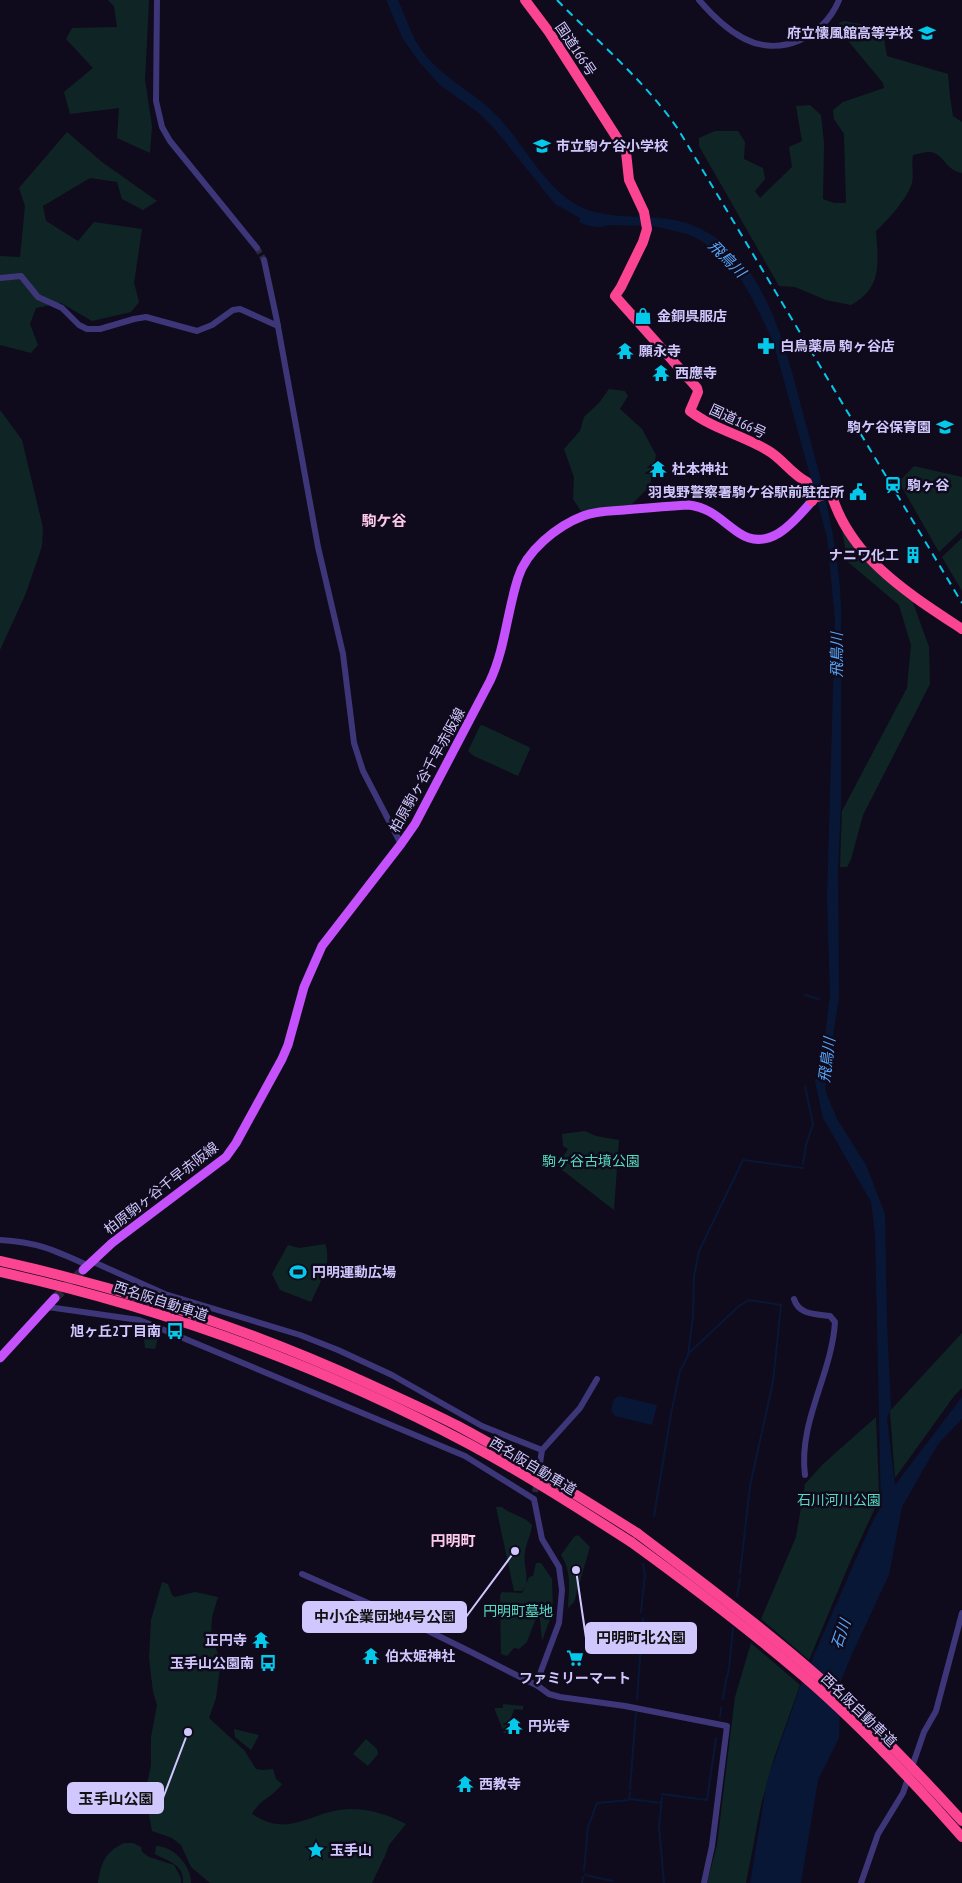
<svg xmlns="http://www.w3.org/2000/svg" width="962" height="1883" font-family="'PT Sans Narrow','Noto Sans JP',sans-serif">
  <rect width="100%" height="100%" fill="#0f0b1c"/>
  <!-- green -->
  <g fill="#0f2525">
    <path d="M108 0H149L145 80 152 126 150 153 117 138 119 108 70 114 64 92 93 68 66 39 72 28 117 27 114 6Z"/>
    <path d="M844 21 882 28 887 56 948 74 950 97 953 116 962 122V173C946 171 943 152 929 152 924 152 918 154 913 155 911 165 914 175 912 183 907 199 888 220 876 231 878 262 883 288 851 305L826 300 795 287 779 286 699 146V138L715 131H738L745 142 744 159 763 168 765 179 755 191 760 198 792 167 789 147 802 141 796 106 810 105 821 115 824 143 823 199 834 203H846L844 134 834 119 833 110 843 102 884 88 883 83 840 31 839 23Z"/>
    <path d="M67 132 102 162 157 201 143 210 122 199 117 182 90 178 43 206 46 221 78 241 94 222 142 229 134 283 139 302 131 312 92 321 61 303 36 308 30 324 38 345 31 353 0 345V256L20 257 25 206 19 188Z"/>
    <path d="M609 389 625 391 628 396 620 409 642 429 656 455 650 486 630 506 581 511 573 499 574 477 564 449 580 431 584 417 599 403Z"/>
    <path d="M0 410 22 440 43 528 42 546 26 593 0 650Z"/>
    <path d="M914 466 962 477V530L939 552 899 482Z"/>
    <path d="M842 531 912 600 929 647 930 684 863 815 851 859 847 867H840L842 811 907 688 911 645 899 605 848 562Z"/>
    <path d="M962 538V591L942 557Z"/>
    <path d="M482 725 529 747 530 749 518 776 474 756 468 751 480 726Z"/>
    <path d="M585 1131 596 1136 619 1140 614 1210 557 1166 568 1149 563 1146 562 1134Z"/>
    <path d="M325 1244C333 1263 319 1284 311 1302L280 1290 272 1274 288 1245 299 1248Z"/>
    <path d="M146 1326 160 1331 155 1349 145 1348 143 1330Z"/>
    <path d="M962 1333V1388L954 1396 895 1478 890 1411Z"/>
    <path d="M876 1417 879 1493 875 1508 850 1562 809 1660 761 1619 796 1537 805 1484 823 1464Z"/>
    <path d="M496 1507H502C511 1515 525 1516 532 1525 531 1535 526 1543 525 1552 523 1563 528 1573 526 1584L529 1577 533 1576 536 1563H541L552 1579 553 1611 542 1641 540 1619 536 1618 527 1642 519 1649 514 1648 507 1656 501 1654 500 1595 502 1592 522 1593 526 1586 522 1591H514Z"/>
    <path d="M578 1535 590 1547 574 1602 568 1608C569 1589 572 1572 561 1555L574 1537Z"/>
    <path d="M162 1582 168 1584 172 1595 175 1597 195 1592 218 1597 212 1617 211 1636C217 1643 215 1652 221 1661L216 1698 209 1718 244 1750 256 1769 262 1770 273 1769 276 1779 282 1784C273 1797 259 1800 252 1814 290 1840 313 1809 351 1809 371 1809 388 1815 406 1824L389 1845 385 1856 372 1883H210L191 1867 181 1845 172 1838 152 1831 145 1795 151 1765V1737L157 1705 153 1692 149 1658 151 1620Z"/>
    <path d="M751 1643 800 1685 774 1758 761 1805 746 1883H707L717 1845 735 1697Z"/>
    <path d="M503 1704 523 1706V1710L514 1709 509 1725 506 1726V1733H504L495 1710V1708H503Z"/>
    <path d="M234 1729 259 1735 251 1750 235 1737Z"/>
    <path d="M366 1739 377 1749 378 1754 368 1766 353 1754Z"/>
    <path d="M124 1843H133L141 1847 142 1852 149 1857 174 1865 181 1878V1883H98C101 1863 105 1852 124 1843Z"/>
    <path d="M156 1846C174 1846 191 1866 191 1883H183C185 1864 167 1861 155 1854Z"/>
  </g>
  <!-- water -->
  <g fill="#091737">
    <path d="M386 0H398C405 15 410 31 418 45 439 78 475 91 500 119 527 148 550 199 591 211 633 223 668 208 710 234 772 271 789 363 807 428 823 486 838 543 841 604V804L838 870 839 997 825 1090 837 1119 866 1165 885 1214 887 1323 891 1408 887 1418 895 1485 962 1397V1419L938 1444 902 1507 889 1575 852 1654 841 1681 839 1738 818 1780 801 1883H750L767 1781 800 1687 870 1527 881 1506 875 1233 871 1202 823 1118 815 1081 825 1037 830 994 827 900 835 620 827 537 773 341 754 302 741 279 725 260 713 249 700 240 687 234 653 226 608 225C599 229 588 226 579 222L580 218 555 204 494 128 480 114 440 85 420 63 403 39Z"/>
    <path d="M619 1396 657 1405 652 1425 615 1416 611 1410 614 1399Z"/>
  </g>
  <g fill="none" stroke-linecap="round" stroke-linejoin="round">
    <!-- stream -->
    <g stroke="#091737" stroke-width="2">
      <path d="M805 995 819 999"/>
      <path d="M803 1164 806 1145 813 1124 805 1086"/>
      <path d="M688 1354 739 1306 749 1300 781 1305 773 1382 750 1486 740 1574"/>
      <path d="M654 1516 671 1414 680 1371 688 1356 693 1316 694 1276 699 1251 743 1160 803 1168"/>
      <path d="M737 1596 740 1579"/>
      <path d="M641 1612 645 1575 643 1564"/>
      <path d="M637 1699 643 1618"/>
      <path d="M723 1699 726 1680 729 1669 733 1628"/>
      <path d="M720 1717 721 1708"/>
      <path d="M630 1789 636 1713"/>
      <path d="M662 1794 707 1800 716 1738"/>
      <path d="M662 1797 659 1827 664 1883"/>
      <path d="M630 1799 661 1803"/>
      <path d="M584 1870 588 1827 597 1803 629 1800 630 1793"/>
      <path d="M585 1875 613 1881"/>
      <path d="M582 1883 583 1877"/>
    </g>
    <!-- minor-tunnel -->
    <g stroke="#2c273e" stroke-width="6" stroke-dasharray="6 3" stroke-linecap="butt">
      <path d="M257 248 264 260"/>
      <path d="M535 1492 537 1481"/>
    </g>
    <!-- major-tunnel -->
    <path stroke="#2c273e" stroke-width="9" stroke-dasharray="9 4.5" stroke-linecap="butt" d="M55 1298 83 1270"/>
    <!-- minor -->
    <g stroke="#3d377a" stroke-width="6">
      <path d="M157 0 156 101 162 127 170 141 257 248"/>
      <path d="M699 0C711 14 726 29 743 38 780 58 824 37 839 0"/>
      <path d="M264 260 277 321 318 547 343 654 354 743 363 771 401 844"/>
      <path d="M0 278 21 276 38 297 62 308 79 325 87 329H100L134 319 146 317 197 331 212 325 233 310 240 309 278 326"/>
      <path d="M0 1240C37 1242 54 1250 87 1265"/>
      <path d="M91 1261 165 1294 300 1335 338 1350 392 1375 482 1426 542 1450 580 1408 597 1379"/>
      <path d="M794 1299C799 1315 815 1314 830 1316L835 1322C832 1374 798 1422 805 1475"/>
      <path d="M48 1307 139 1320 152 1325 465 1456 534 1499 542 1539 559 1567 562 1590 559 1623 541 1671 538 1686"/>
      <path d="M540 1463 542 1450"/>
      <path d="M302 1574 400 1617 473 1653 538 1686 549 1694 560 1697 625 1706 727 1726 712 1846 704 1883"/>
      <path d="M861 1883 878 1834 903 1793 924 1732 936 1711 962 1613"/>
    </g>
    <!-- major -->
    <g stroke="#c451fb" stroke-width="9">
      <path d="M83 1270 112 1243 226 1157 236 1143 282 1059 288 1045 304 987 322 946 401 844 415 824 490 681C505 649 507 612 518 578 526 551 557 526 583 516 595 511 611 511 624 510 646 508 668 506 689 505 712 508 721 521 739 533 769 553 794 522 812 501"/>
      <path d="M0 1358 55 1298"/>
    </g>
    <!-- highway -->
    <g stroke="#fb4593" stroke-width="10">
      <path d="M525 0 549 32 626 152 629 180 644 212 647 229 643 242 621 287 615 296 697 388 698 392 690 411C713 429 742 435 767 450 782 458 791 474 807 482L812 501"/>
      <path d="M812 501 814 498 831 493C850 558 909 594 962 629"/>
      <path d="M0 1261C127 1289 251 1330 369 1384 399 1398 429 1411 458 1426 520 1459 579 1496 637 1533"/>
      <path d="M0 1272C163 1308 322 1366 469 1444 525 1474 578 1508 631 1542"/>
    </g>
    <!-- rail -->
    <path stroke="#05c9eb" stroke-width="2" stroke-dasharray="8 6" stroke-linecap="butt" d="M557 0C598 42 644 80 678 129L962 603"/>
    <!-- highway-bridge -->
    <g stroke="#fb4593" stroke-width="10">
      <path d="M637 1533C694 1576 751 1619 805 1665 861 1713 913 1767 962 1821"/>
      <path d="M631 1542C689 1584 747 1628 802 1675 859 1724 912 1780 962 1837"/>
    </g>
  </g>
  <!-- icons -->
  <defs>
    <g id="school-bare" transform="scale(1.35)"><path d="M0-5L7-2L0 1L-7-2ZM-4 1L0 2.5L4 1V4Q0 6-4 4Z" fill="#05c9eb" stroke="#0f0b1c" stroke-width="2.5" paint-order="stroke"/></g>
    <g id="shop-bare" transform="scale(1.35)"><path d="M-5-2.5h2.3a2.7 3.5 0 0 1 5.4 0H5L5.5 6h-11ZM-1.5-2.5h3a1.5 2.3 0 0 0-3 0Z" fill="#05c9eb" stroke="#0f0b1c" stroke-width="2.5" paint-order="stroke"/></g>
    <g id="pharmacy-bare" transform="scale(1.35)"><path d="M-2-6h4v4h4v4h-4v4h-4v-4h-4v-4h4Z" fill="#05c9eb" stroke="#0f0b1c" stroke-width="2.5" paint-order="stroke"/></g>
    <g id="temple-bare" transform="scale(1.35)"><path d="M0-6L5-2H3V0L6.5 2.5H4V6H1.5V3h-3V6H-4V2.5H-6.5L-3 0V-2H-5Z" fill="#05c9eb" stroke="#0f0b1c" stroke-width="2.5" paint-order="stroke"/></g>
    <g id="station-bare" transform="scale(1.35)"><path d="M-3-6H3Q5-6 5-4V2Q5 4 3 4L4.5 6H3L1.5 4h-3L-3 6H-4.5L-3 4Q-5 4-5 2V-4Q-5-6-3-6ZM-3.5-4v3h7v-3ZM-3.5 1v1.5H-2V1ZM2 1v1.5H3.5V1Z" fill="#05c9eb" stroke="#0f0b1c" stroke-width="2.5" paint-order="stroke"/></g>
    <g id="civic-bare" transform="scale(1.35)"><path d="M-.6-6.5H3V-4.5H.6V-3L4-1V1h2V6H-6V1h2V-1L-.6-3ZM-1.2 2.5V6h2.4V2.5Z" fill="#05c9eb" stroke="#0f0b1c" stroke-width="2.5" paint-order="stroke"/></g>
    <g id="building-bare" transform="scale(1.35)"><path d="M-4-6H4V6H1V3H-1V6H-4ZM-2.5-4.3h1.7v1.8h-1.7ZM.8-4.3h1.7v1.8H.8ZM-2.5-1h1.7V.8h-1.7ZM.8-1h1.7V.8H.8Z" fill="#05c9eb" stroke="#0f0b1c" stroke-width="2.5" paint-order="stroke"/></g>
    <g id="stadium-bare" transform="scale(1.35)"><path d="M0-5a6.5 5 0 1 0 0 10a6.5 5 0 1 0 0-10ZM-3.5-1.8h7v3.6h-7Z" fill="#05c9eb" stroke="#0f0b1c" stroke-width="2.5" paint-order="stroke"/></g>
    <g id="bus-bare" transform="scale(1.35)"><path d="M-5-6H5V4H4V6H2V4H-2V6H-4V4H-5ZM-3.5-4V0h7V-4ZM-3.5 1.2v1.5H-2V1.2ZM2 1.2v1.5H3.5V1.2Z" fill="#05c9eb" stroke="#0f0b1c" stroke-width="2.5" paint-order="stroke"/></g>
    <g id="supermarket-bare" transform="scale(1.35)"><path d="M-6-5.5h2.5l.6 2H6L4.5 2H-2.5L-4.4-4H-6ZM-1.5 3.2a1.3 1.3 0 1 0 .1 0ZM3 3.2a1.3 1.3 0 1 0 .1 0Z" fill="#05c9eb" stroke="#0f0b1c" stroke-width="2.5" paint-order="stroke"/></g>
    <g id="sight-bare" transform="scale(1.35)"><path d="M0-6L1.8-2.2L6-1.7L2.9 1.2L3.7 5.4L0 3.3L-3.7 5.4L-2.9 1.2L-6-1.7L-1.8-2.2Z" fill="#05c9eb" stroke="#0f0b1c" stroke-width="2.5" paint-order="stroke"/></g>
  </defs>
  <g fill-rule="evenodd">
    <use href="#school-bare" x="927" y="33"/>
    <use href="#school-bare" x="542" y="146"/>
    <use href="#shop-bare" x="643" y="316"/>
    <use href="#pharmacy-bare" x="766" y="346"/>
    <use href="#temple-bare" x="625" y="351"/>
    <use href="#temple-bare" x="661" y="373"/>
    <use href="#school-bare" x="945" y="427"/>
    <use href="#temple-bare" x="658" y="469"/>
    <use href="#station-bare" x="893" y="485"/>
    <use href="#civic-bare" x="858" y="492"/>
    <use href="#building-bare" x="913" y="555"/>
    <use href="#stadium-bare" x="298" y="1272"/>
    <use href="#bus-bare" x="175" y="1331"/>
    <use href="#temple-bare" x="261" y="1640"/>
    <use href="#temple-bare" x="371" y="1656"/>
    <use href="#supermarket-bare" x="575" y="1658"/>
    <use href="#bus-bare" x="268" y="1663"/>
    <use href="#temple-bare" x="514" y="1726"/>
    <use href="#temple-bare" x="465" y="1784"/>
    <use href="#sight-bare" x="316" y="1850"/>
  </g>
  <g text-anchor="middle" stroke-width="5" stroke-linejoin="round" paint-order="stroke">
    <!-- poi labels -->
    <g font-size="14" font-weight="bold" fill="#d0c7fe" stroke="#0f0b1c" text-anchor="start">
      <text x="913" y="38" text-anchor="end">府立懐風館高等学校</text>
      <text x="556" y="151">市立駒ケ谷小学校</text>
      <text x="657" y="321">金銅呉服店</text>
      <text x="780" y="351">白鳥薬局 駒ヶ谷店</text>
      <text x="639" y="356">願永寺</text>
      <text x="675" y="378">西應寺</text>
      <text x="931" y="432" text-anchor="end">駒ケ谷保育園</text>
      <text x="672" y="474">杜本神社</text>
      <text x="907" y="490">駒ヶ谷</text>
      <text x="844" y="497" text-anchor="end">羽曳野警察署駒ケ谷駅前駐在所</text>
      <text x="899" y="560" text-anchor="end">ナニワ化工</text>
      <text x="312" y="1277">円明運動広場</text>
      <text x="161" y="1336" text-anchor="end">旭ヶ丘2丁目南</text>
      <text x="247" y="1645" text-anchor="end">正円寺</text>
      <text x="385" y="1661">伯太姫神社</text>
      <text x="254" y="1668" text-anchor="end">玉手山公園南</text>
      <text x="575" y="1683" text-anchor="middle">ファミリーマート</text>
      <text x="528" y="1731">円光寺</text>
      <text x="479" y="1789">西教寺</text>
      <text x="330" y="1855">玉手山</text>
    </g>
    <!-- street labels -->
    <g font-size="14" fill="#d0c7fe" stroke="#0f0b1c">
      <text transform="translate(576 49) rotate(56)" y="5">国道166号</text>
      <text transform="translate(738 421) rotate(25)" y="5">国道166号</text>
      <text transform="translate(427 770) rotate(-61)" y="5">柏原駒ヶ谷千早赤阪線</text>
      <text transform="translate(161 1188) rotate(-38)" y="5">柏原駒ヶ谷千早赤阪線</text>
      <text transform="translate(161 1301) rotate(18)" y="5">西名阪自動車道</text>
      <text transform="translate(533 1466) rotate(31)" y="5">西名阪自動車道</text>
      <text transform="translate(859 1710) rotate(44)" y="5">西名阪自動車道</text>
    </g>
    <!-- park labels -->
    <g font-size="14" fill="#56dbc0" stroke="#0f0b1c">
      <text x="591" y="1166">駒ヶ谷古墳公園</text>
      <text x="839" y="1505">石川河川公園</text>
      <text x="518" y="1616">円明町墓地</text>
    </g>
    <!-- water labels -->
    <g font-size="15" font-style="italic" fill="#58a7fb" stroke="#0f0b1c">
      <text transform="translate(727 259) rotate(45)" y="5">飛鳥川</text>
      <text transform="translate(837 655) rotate(-90)" y="5">飛鳥川</text>
      <text transform="translate(827 1060) rotate(-83)" y="5">飛鳥川</text>
      <text transform="translate(841 1634) rotate(-71)" y="5">石川</text>
    </g>
    <!-- neighbourhood labels -->
    <g font-size="15" font-weight="bold" fill="#fec9e8" stroke="#0f0b1c">
      <text x="384" y="526">駒ケ谷</text>
      <text x="453" y="1546">円明町</text>
    </g>
  </g>
  <!-- callouts -->
  <path fill="none" stroke="#d0c7fe" stroke-width="2" d="M515 1551L466 1617M576 1570L586 1638M188 1732L163 1798"/>
  <g fill="#d0c7fe" stroke="#0f0b1c" stroke-width="2">
    <circle cx="515" cy="1551" r="5"/>
    <circle cx="576" cy="1570" r="5"/>
    <circle cx="188" cy="1732" r="5"/>
  </g>
  <g fill="#d0c7fe" stroke="#d0c7fe" stroke-width="2">
    <rect x="303" y="1602" width="163" height="30" rx="5"/>
    <rect x="586" y="1623" width="110" height="30" rx="5"/>
    <rect x="68" y="1783" width="95" height="30" rx="5"/>
  </g>
  <g font-size="15" text-anchor="middle" font-weight="bold" fill="#111">
    <text x="385" y="1622">中小企業団地4号公園</text>
    <text x="641" y="1643">円明町北公園</text>
    <text x="116" y="1804">玉手山公園</text>
  </g>
</svg>
